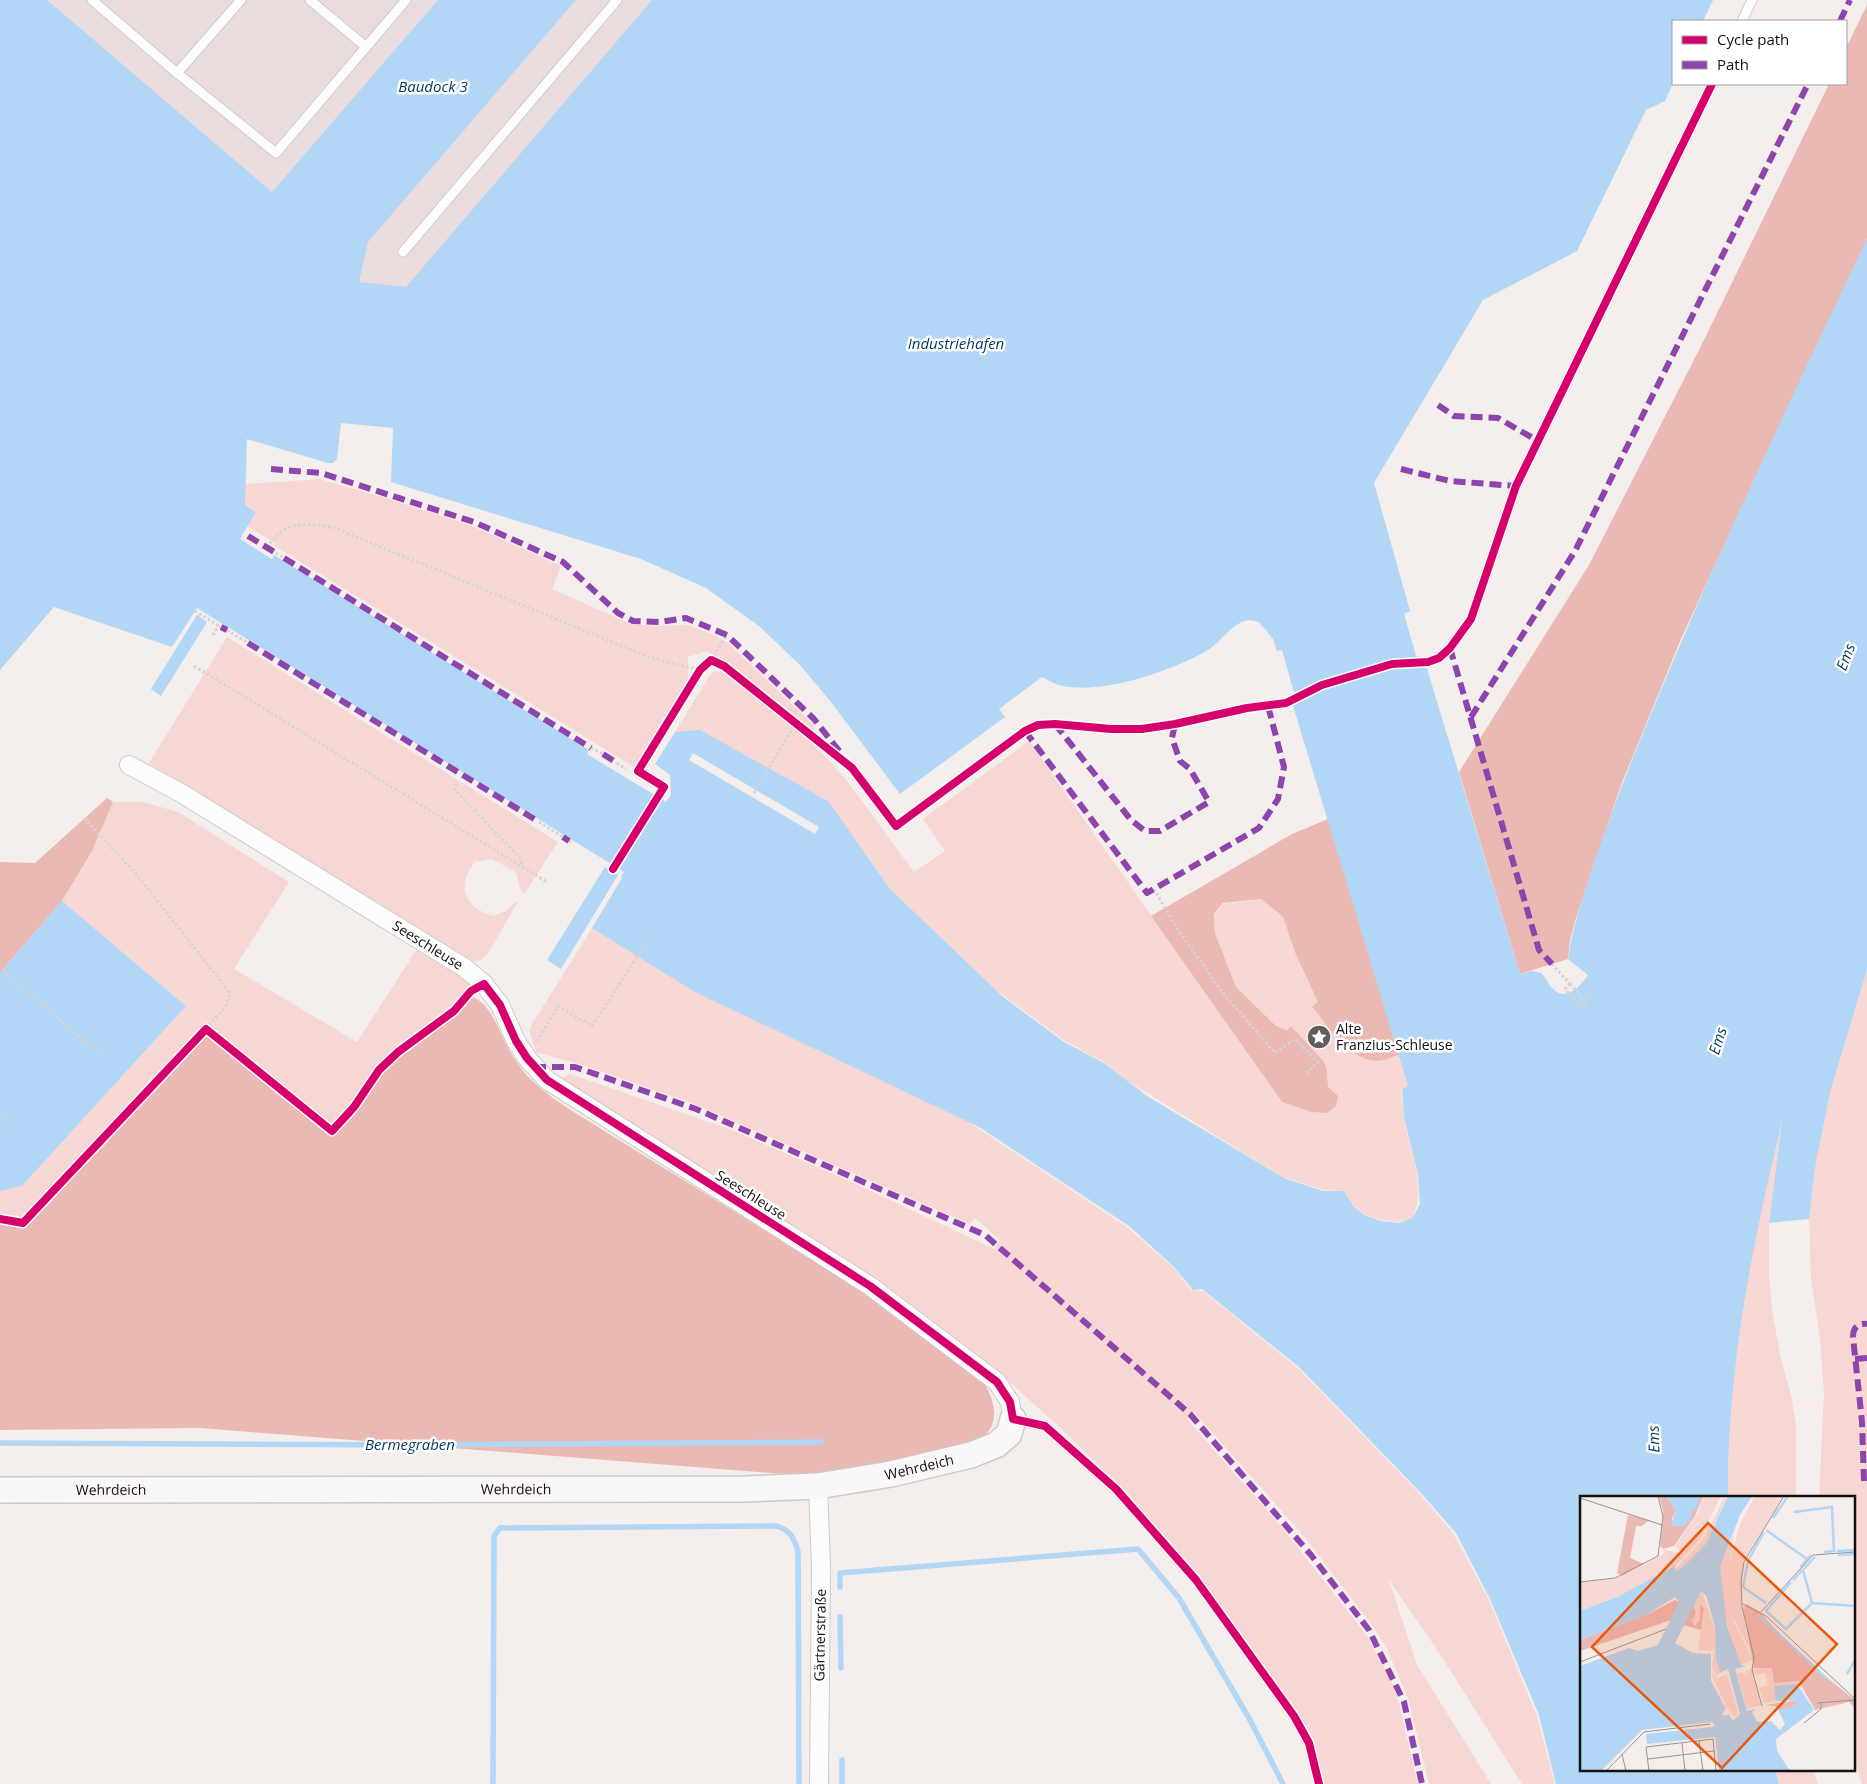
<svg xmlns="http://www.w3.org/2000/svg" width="1867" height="1784" font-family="'Open Sans',sans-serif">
  <rect width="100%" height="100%" fill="#f4eeed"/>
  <!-- built -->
  <path fill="#eadcdc" d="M47 0H652L406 288 359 282 289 174 272 193Z"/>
  <!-- green -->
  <g fill="#f7d7d4">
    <path d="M320 479 389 499 470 525 561 566 552 589 631 624 655 626 686 625 710 633 728 643 813 724 816 736 724 660 707 651 688 657V679L634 767 273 545 275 543 247 526 256 512 245 505V484Z"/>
    <path d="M227 637 558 842 524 894 520 889 516 872 492 859 475 862C455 886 465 909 494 916L507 910 515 902 517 903 489 952C484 958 481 961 474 962L149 763Z"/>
    <path d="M715 671 723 672C749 693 783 715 807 738 849 777 880 827 914 872L945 851 923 819 1029 741 1282 1102 1328 1087 1327 1071 1323 1062 1291 1026 1287 1030 1276 1026 1236 987 1215 933V914L1223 904 1261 899 1283 917 1296 955 1318 1002 1312 1008C1328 1026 1349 1060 1377 1061 1384 1061 1392 1057 1399 1055L1408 1086 1401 1089C1402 1098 1403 1108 1404 1117 1409 1149 1427 1185 1413 1217L1398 1222 1381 1220 1363 1214 1354 1206 1344 1191 1324 1190 1283 1177 1126 1080 1104 1062 1065 1041 1003 995 959 975 801 805 675 732 710 675Z"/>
    <path d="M113 802H143L178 812 289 882 234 969 357 1042 417 949 476 985 470 990 453 1009 395 1052 377 1070 353 1106 331 1128 206 1027 23 1221 0 1217V1191L22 1186 186 1006 62 901 92 851Z"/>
    <path d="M599 917 830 1030 1127 1227 1175 1269 1191 1290 1203 1291 1300 1370 1419 1493 1453 1533 1488 1598 1537 1716 1555 1784H1522L1438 1651 1389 1580 1417 1665 1491 1784H1429L1408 1698 1386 1647 1372 1625 1303 1535 1194 1412 1187 1419 1284 1530 1367 1636 1390 1678 1399 1703 1418 1784H1325L1313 1741 1296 1711 1221 1607 1164 1535 1116 1483 1063 1430 998 1372 874 1278 563 1080 564 1077 570 1074 732 1130 856 1184 994 1249 1000 1240 975 1218 970 1224 694 1104 580 1064 536 1052 529 1029Z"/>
    <path d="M1867 970V1784H1862L1853 1757V1498H1819L1824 1393 1820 1338 1811 1279 1809 1219 1816 1162 1831 1089Z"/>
    <path d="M1783 1114 1769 1223V1274L1772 1309 1781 1360 1791 1395 1796 1425V1498H1728C1728 1435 1732 1370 1742 1308 1752 1243 1768 1178 1783 1114Z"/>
    <path d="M1775 1770H1813L1818 1784H1779Z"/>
  </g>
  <!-- forest -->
  <g fill="#ebb9b4">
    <path d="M1867 5V239L1745 500 1681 639 1621 785 1576 918 1570 940 1568 959 1520 974 1459 772 1589 565 1701 346 1829 84H1846V48Z"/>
    <path d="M107 798 113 802 92 851 62 901 0 973V862L35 863Z"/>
    <path d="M1328 819 1399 1055C1392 1057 1384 1061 1376 1061 1349 1060 1328 1026 1312 1007L1318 1002 1296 955 1283 917 1261 899 1223 903 1214 914 1215 933 1236 987 1276 1026 1287 1030 1291 1026 1324 1062 1327 1071 1328 1087 1338 1096 1336 1106 1327 1113 1312 1112 1282 1102 1151 916 1292 834Z"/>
    <path d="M472 997C492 1003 500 1036 511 1053 515 1059 519 1066 524 1072 537 1087 553 1098 569 1109L864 1292 983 1381C994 1399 1002 1423 981 1439 976 1443 969 1445 964 1448L822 1477 200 1428 0 1430V1222L24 1226 206 1034 332 1135 357 1108 381 1073 399 1055 455 1015Z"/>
  </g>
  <!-- water -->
  <g fill="#b2d6f5" fill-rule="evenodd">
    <path d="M0 0H47L272 192 438 0H576L368 242 359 282 406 287 652 0H1713L1703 21H1673V83L1665 101 1646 110 1577 251 1483 300 1374 483 1410 611 1404 614 1417 659H1424L1520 974 1532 971 1541 973C1546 977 1548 984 1553 989 1566 1002 1580 987 1588 975L1568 959C1572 929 1582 900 1591 872 1608 821 1627 771 1648 721 1715 558 1791 398 1867 239V970L1831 1089 1816 1162 1809 1219 1769 1223 1782 1121C1752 1247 1727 1367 1728 1498H1581V1770H1775L1779 1784H1556L1539 1715 1490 1599 1456 1533 1420 1492 1300 1368 1202 1289 1193 1290 1174 1267 1129 1226 979 1127 693 991 592 928 622 878 621 877 624 872 197 608 172 647 54 607 0 670ZM341 423 393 428 391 482 641 559 706 588 759 626 801 666 831 702 900 794 1005 717 999 709 1042 677C1048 680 1056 685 1063 686 1105 694 1172 671 1208 650 1221 642 1232 623 1248 620 1251 620 1256 621 1259 622L1273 639 1277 651 1282 650 1295 696 1291 699 1408 1086 1402 1089 1404 1117 1418 1175 1420 1204 1413 1217 1399 1223 1381 1221 1364 1215 1354 1207 1344 1191H1323L1284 1178 1147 1096 1104 1063 1064 1042 1002 996 890 889 828 801 700 730 675 732 655 764 670 775 671 795 666 802 587 754 589 750 274 555 272 559 240 539 256 512 245 505 247 439 328 463H333L337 459Z"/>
    <path d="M197 615 207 622 161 696 151 689Z"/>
    <path d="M605 867 618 875 561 969 547 960Z"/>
    <path d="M62 901 186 1006 22 1186 0 1191V973Z"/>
  </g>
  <!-- pier -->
  <path fill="#f4eeed" d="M693 753 819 827 815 834 689 760Z"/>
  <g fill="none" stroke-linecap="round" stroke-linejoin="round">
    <!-- stream -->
    <g stroke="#b2d6f5" stroke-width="5.5">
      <path d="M0 1443 406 1445 821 1442"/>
      <path d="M840 1587V1573L1138 1549 1179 1598 1250 1720 1283 1784"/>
      <path d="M840 1617 841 1668"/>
      <path d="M493 1784 494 1536 500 1528 777 1526C791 1531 794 1538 798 1552L799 1784"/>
      <path d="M842 1784V1760"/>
    </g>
    <!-- lane casing -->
    <g stroke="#cfcac9" stroke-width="11">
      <g id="lane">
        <path d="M92 0 177 73 276 153 406 0"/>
        <path d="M310 0 366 47"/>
        <path d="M1742 21 1752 0"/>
        <path d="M177 73 241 0"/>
        <path d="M403 252 617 0"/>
        <path d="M1428 662 1439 658 1450 648 1471 619 1516 486 1712 84"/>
        <path d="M1015 1420 1045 1426 1116 1489 1196 1580 1294 1716 1309 1743 1319 1784"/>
      </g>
    </g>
    <!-- street casing -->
    <g stroke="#cfcac9" stroke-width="20">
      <g id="street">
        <path id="s1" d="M129 765 181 793 465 968 484 984 500 1005 516 1041 527 1058 547 1080 870 1286 997 1382 1010 1402 1013 1419"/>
        <path d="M818 1486 821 1567 819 1784"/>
      </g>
    </g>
    <!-- secondary casing -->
    <g stroke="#cfcac9" stroke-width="28">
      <g id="secondary">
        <path id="s2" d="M0 1490 746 1489 818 1486 891 1474 971 1455 996 1445 1009 1434 1013 1419"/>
      </g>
    </g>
    <!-- path -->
    <g stroke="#d5d4d3" stroke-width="3" stroke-dasharray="2.5 2.5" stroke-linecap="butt">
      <path d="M267 548C285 520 303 523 332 527L651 658 700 670"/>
      <path d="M276 553 284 558"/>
      <path d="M195 611 221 627"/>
      <path d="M227 630 248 643"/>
      <path d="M213 635 219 625"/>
      <path d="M711 660 727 635"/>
      <path d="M194 666 547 882"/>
      <path d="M591 748 603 754"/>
      <path d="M617 763 626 769"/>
      <path d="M457 784 454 789 520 858 523 867"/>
      <path d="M754 793 795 724"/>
      <path d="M84 818 137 875 230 993 226 1006 206 1029"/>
      <path d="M539 822 563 837"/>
      <path d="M569 841 571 842"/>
      <path d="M1154 889 1177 928 1223 993 1275 1053 1295 1039 1318 1062 1304 1075"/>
      <path d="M1552 964 1570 984"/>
      <path d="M2 970 101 1055"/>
      <path d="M1570 984 1586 1002 1581 1007 1565 989Z"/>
      <path d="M1579 999 1592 996"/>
      <path d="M537 1041 558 1006 592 1026 650 937"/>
      <path d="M0 1116 12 1126"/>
    </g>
    <!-- lane -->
    <use href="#lane" stroke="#fdfcfc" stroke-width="9"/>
    <!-- street -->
    <use href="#street" stroke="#fdfcfc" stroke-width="18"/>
    <!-- secondary -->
    <use href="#secondary" stroke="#faf7f7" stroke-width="25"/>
    <!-- quiet -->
    <g stroke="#8e44ad" stroke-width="6" stroke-dasharray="12 6" stroke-linecap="butt">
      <path d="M1840 21 1850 0"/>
      <path d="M1438 405 1454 416 1498 418 1538 441"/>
      <path d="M271 469 321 473 474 522 563 562 618 613 633 621 660 622 686 618 727 635 814 719 840 752"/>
      <path d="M1401 469 1450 481 1516 486"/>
      <path d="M248 536 276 553"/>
      <path d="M284 558 591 748"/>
      <path d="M221 627 227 630"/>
      <path d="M248 643 539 822"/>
      <path d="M1450 648 1539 950 1552 964"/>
      <path d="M1471 717 1575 551 1808 84"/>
      <path d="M1055 724 1131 820 1145 831H1160L1209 802 1190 769 1180 761 1172 738 1175 724"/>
      <path d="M1025 731 1147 893 1259 828 1278 799 1284 767 1268 706"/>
      <path d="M603 754 617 763"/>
      <path d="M563 837 569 841"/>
      <path d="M534 1067H575L696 1109 985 1235 1190 1414 1311 1555 1369 1630 1404 1702 1422 1784"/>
      <path d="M1855 1359 1867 1358"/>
      <path d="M1864 1481 1862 1422 1853 1337C1853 1328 1857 1323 1867 1324"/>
    </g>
    <!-- cycleway casing -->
    <g stroke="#fff" stroke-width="11">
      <g id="cycleway">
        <path d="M613 869 664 787 638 771 700 670 711 660 724 666 852 768 896 826 1025 731 1038 725 1055 724 1111 729H1142L1175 724 1247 708 1286 703 1322 685 1392 664 1428 662 1439 658 1450 648 1471 619 1516 486 1712 84"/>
        <path d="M0 1219 23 1223 206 1029 332 1131 354 1107 379 1070 398 1052 454 1011 471 991 484 984 500 1005 516 1041 527 1058 547 1080 870 1286 997 1382 1010 1402 1013 1419 1045 1426 1116 1489 1196 1580 1294 1716 1309 1743 1319 1784"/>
      </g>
    </g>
    <!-- cycleway -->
    <use href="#cycleway" stroke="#d6006c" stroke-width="8"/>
  </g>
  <!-- icons -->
  <defs>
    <g id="sight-disc" transform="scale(1.25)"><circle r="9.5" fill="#625e5d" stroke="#fff"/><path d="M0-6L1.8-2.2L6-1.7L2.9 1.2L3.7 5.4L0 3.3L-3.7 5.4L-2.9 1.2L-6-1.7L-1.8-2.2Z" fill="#fff"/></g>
  </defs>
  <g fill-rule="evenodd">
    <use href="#sight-disc" x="1319" y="1037"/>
  </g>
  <g text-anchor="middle" stroke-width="5" stroke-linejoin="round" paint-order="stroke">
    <!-- street labels -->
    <g font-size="14" fill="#141010" stroke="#fff">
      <text dy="5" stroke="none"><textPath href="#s1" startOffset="349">Seeschleuse</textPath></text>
      <text transform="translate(751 1195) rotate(32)" y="5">Seeschleuse</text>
      <text dy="5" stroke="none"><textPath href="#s2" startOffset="921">Wehrdeich</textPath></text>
      <text dy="5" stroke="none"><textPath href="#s2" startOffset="111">Wehrdeich</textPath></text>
      <text dy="5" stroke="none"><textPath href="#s2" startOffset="516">Wehrdeich</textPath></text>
      <text transform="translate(820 1635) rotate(-89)" y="5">Gärtnerstraße</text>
    </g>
    <!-- poi labels -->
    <g font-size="14" fill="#141010" stroke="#fff" text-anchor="start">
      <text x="1336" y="1034">Alte<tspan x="1336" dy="16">Franzius-Schleuse</tspan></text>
    </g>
    <!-- water labels -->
    <g font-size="15" font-style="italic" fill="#00385c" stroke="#fff">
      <text x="433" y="92">Baudock 3</text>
      <text x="956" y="349">Industriehafen</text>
      <text transform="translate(1846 657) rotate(-69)" y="5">Ems</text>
      <text transform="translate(1718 1041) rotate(-73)" y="5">Ems</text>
      <text transform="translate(1654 1439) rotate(-92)" y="5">Ems</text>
      <text x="410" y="1450">Bermegraben</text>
    </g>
  </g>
  <!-- overview -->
  <g transform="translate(1580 1496)">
    <rect width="275" height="275" fill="#f4eeed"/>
    <path d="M123 0H141L120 43 95 70 65 89 0 115V86L35 83 73 64 83 58 84 53 98 57 100 55 95 50 118 17ZM145 0H147L126 48 112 63 90 79 123 44ZM175 0H204L163 66 161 112 173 160 153 121V124L173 164 160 169 143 114 140 71 154 38 149 70 160 28ZM122 96 138 142V164L142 177 136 179 133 171 134 179 137 182 147 178 158 216 156 222 147 212 133 182 132 169 135 152 131 155 118 154 124 112 120 110V123L115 130 112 125 116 117 113 108ZM192 172 194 187 219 186 234 211 220 190H194L196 205 184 207 179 192 188 189 185 177 174 179 172 173ZM171 174 181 209 167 213 157 177 163 176 166 181 168 178 164 176Z" fill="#f7d7d4"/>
    <path d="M86 0 96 14 92 23 94 30 103 29 119 0H123L115 20 94 50 83 53 80 50 83 14 79 1ZM48 19 69 24 62 30H56L50 62 64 68 42 80 37 77ZM95 104 99 106 91 124 0 155V144L66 119ZM113 108 116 117 112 125 115 130 120 123V109L124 112 121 134 103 129ZM167 108 180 116 220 160 275 204V212L269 206 235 214 219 185 194 187 192 172H174L163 112ZM217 204 213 211 200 214 195 210 186 209Z" fill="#ebb9b4"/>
    <path d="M86 0 120 1 117 12 111 15 112 20 104 31 91 30 96 14ZM148 0H172L160 19 140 71 147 130 161 169 166 170 155 173 167 215 176 213 172 216 177 226 191 225 200 234 205 228 198 214 213 211 217 204 196 205 194 190 217 188 234 214 196 243 197 255 210 275H139L135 241 67 248 66 238 132 231 135 229 132 226 62 234 21 275H0V170L49 152 58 155 78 149 99 106 95 101 66 119 0 144V115L39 100 95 70 96 75 106 68 126 48ZM121 96 126 99 135 131 136 163 140 176 148 173 160 218 153 225 149 218 145 220 142 217 146 213 131 185V158L113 157 95 147Z" fill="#b2d6f5" fill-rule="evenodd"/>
    <path fill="none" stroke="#b2d6f5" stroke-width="2.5" d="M214 16 252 11 254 55 244 56M193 22 208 0M186 34 227 63M184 36 168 65 163 91 186 107M257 55 275 54M258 59 275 58M220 71 231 59M223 74 232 107M213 84 235 61M211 86 186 115 206 133 232 107 275 110M178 119 246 182M267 178 275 164"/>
    <path fill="none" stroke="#9a9595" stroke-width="1" d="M0 2 82 29M0 86 35 82 78 60 83 21 78 0M163 108 186 120 275 203M181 116 233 59 275 56M0 166 86 133M237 207 275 204M182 210 172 174 174 161 162 111 161 85 164 66 204 0M224 227 241 213V207M119 245 123 275M102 247 105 275M42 258 46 275M68 263 134 255M26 275 64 236 130 228M69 275 66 251 133 243 136 275"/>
    <path fill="#e8590c" fill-opacity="0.15" stroke="#e8590c" stroke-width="2.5" d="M128 27 257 148 142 272 12 151Z"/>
    <rect width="275" height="275" fill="none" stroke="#141010" stroke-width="2.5"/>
  </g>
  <!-- legend -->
  <rect x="1672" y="20" width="175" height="65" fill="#ffffff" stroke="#a19f9f"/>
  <rect x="1682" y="36" width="25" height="8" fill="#d6006c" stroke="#a19f9f"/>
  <text x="1717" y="45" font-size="15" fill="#141010">Cycle path</text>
  <rect x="1682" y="61" width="25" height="8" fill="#8e44ad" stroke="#a19f9f"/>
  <text x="1717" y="70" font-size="15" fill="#141010">Path</text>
</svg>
